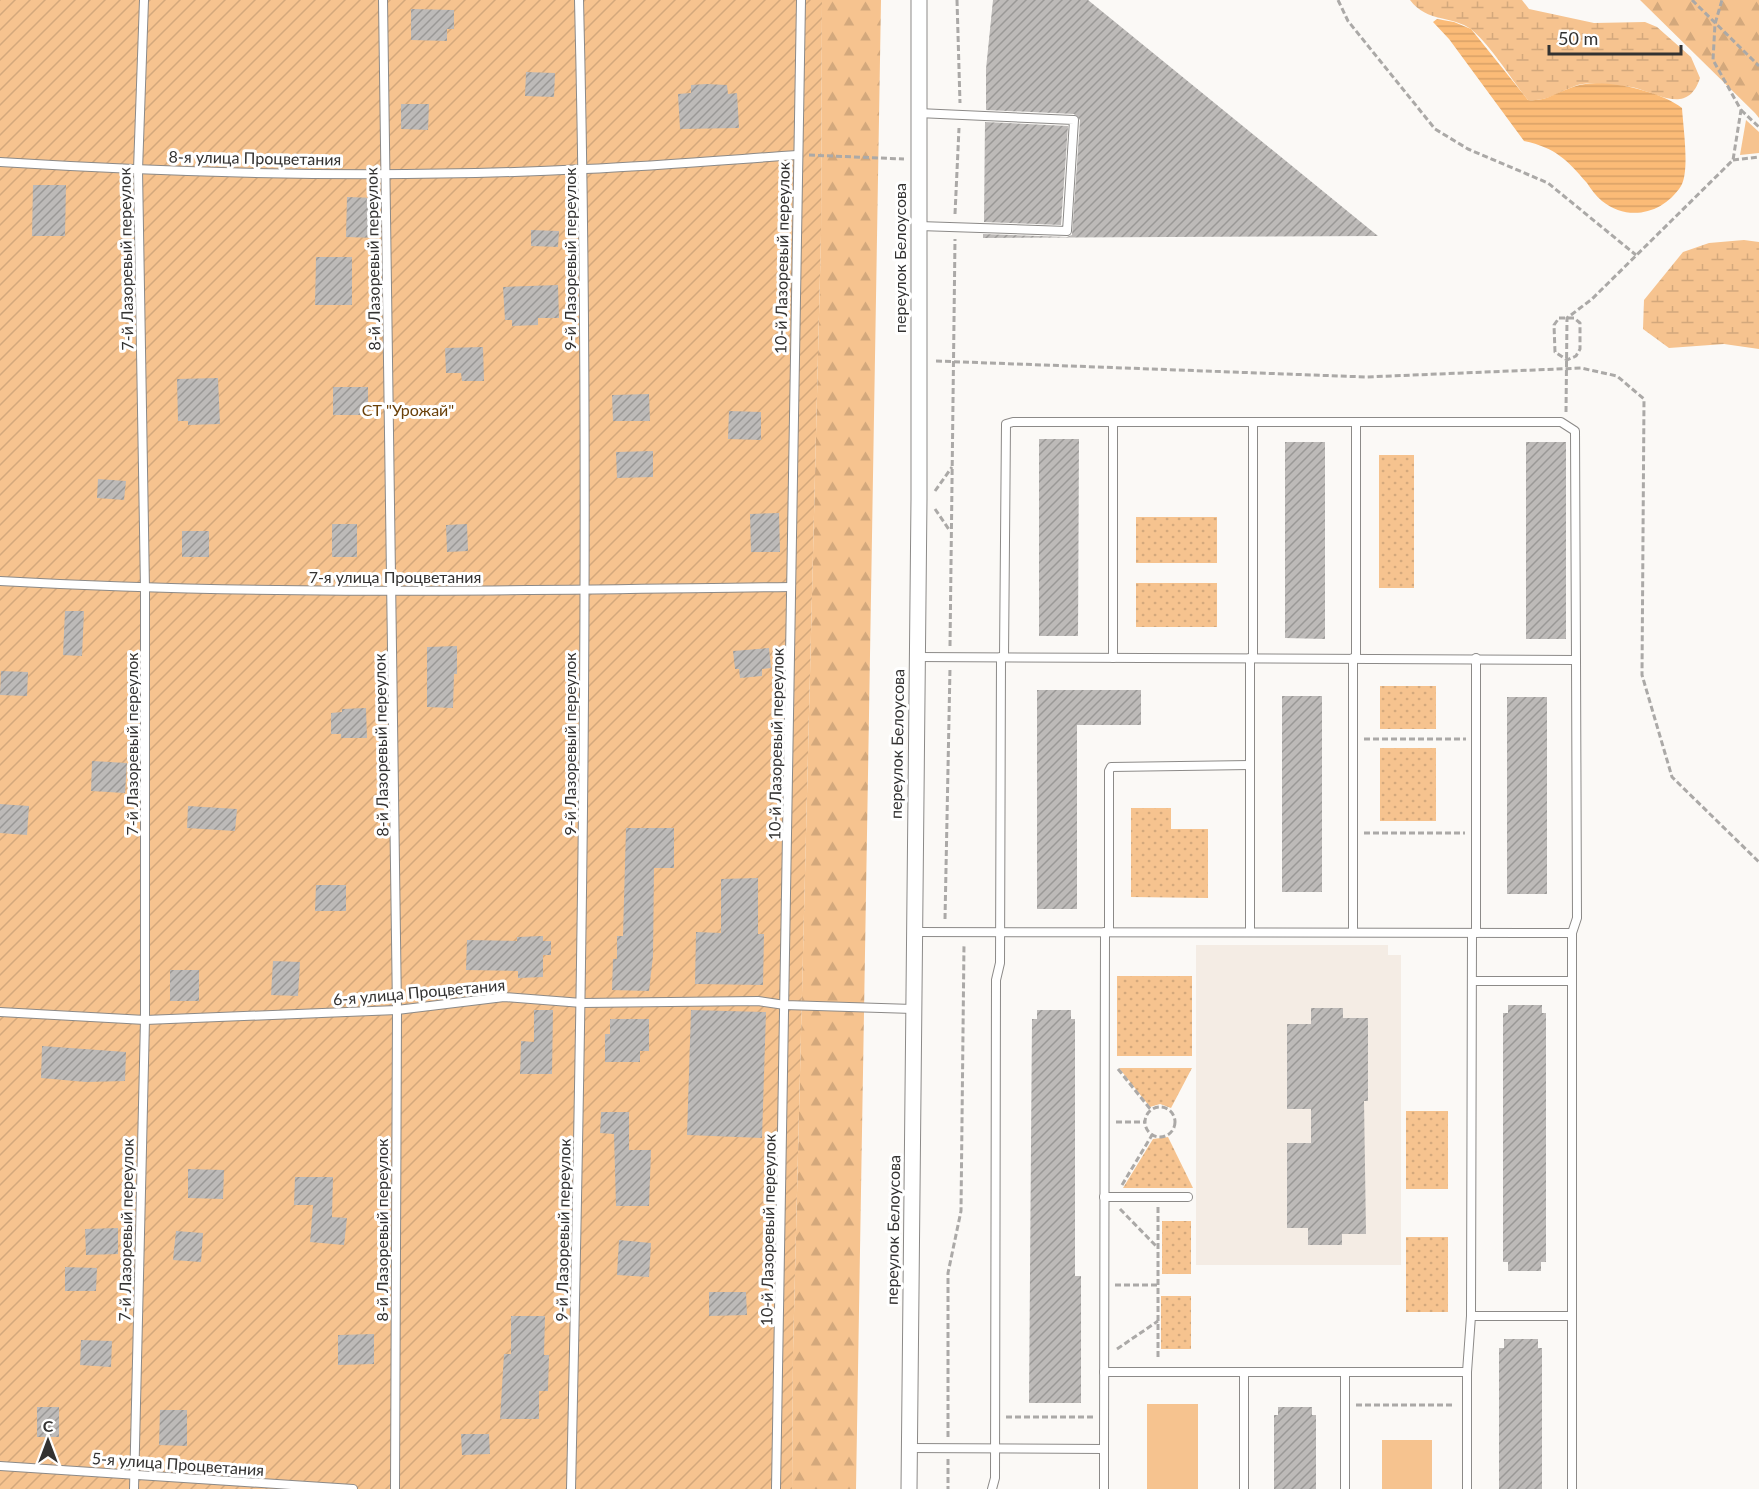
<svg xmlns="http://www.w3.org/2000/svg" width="1759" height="1489" font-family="Lato,sans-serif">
  <defs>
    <pattern id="forest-firs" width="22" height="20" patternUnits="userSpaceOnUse" patternTransform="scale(1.5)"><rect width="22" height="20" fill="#f6c38f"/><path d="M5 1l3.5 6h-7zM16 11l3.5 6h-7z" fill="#d3a87c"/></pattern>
    <pattern id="wetland-marsh" width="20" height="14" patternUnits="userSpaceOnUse" patternTransform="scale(1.5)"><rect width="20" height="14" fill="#f6c38f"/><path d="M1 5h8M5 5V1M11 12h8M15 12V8" fill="none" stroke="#d3a87c"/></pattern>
    <pattern id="park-dots" width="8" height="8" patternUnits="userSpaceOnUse" patternTransform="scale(1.5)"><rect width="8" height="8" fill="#f6c38f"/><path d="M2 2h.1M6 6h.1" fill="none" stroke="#d3a87c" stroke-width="1.8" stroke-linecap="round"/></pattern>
    <pattern id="garden-furrows" width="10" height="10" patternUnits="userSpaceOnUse" patternTransform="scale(1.5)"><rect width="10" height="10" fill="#f6c38f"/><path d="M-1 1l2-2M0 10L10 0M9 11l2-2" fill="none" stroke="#d3a87c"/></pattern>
    <pattern id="water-rules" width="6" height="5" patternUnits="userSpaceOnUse" patternTransform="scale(1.5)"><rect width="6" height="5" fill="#fbbb77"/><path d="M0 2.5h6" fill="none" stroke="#d8a167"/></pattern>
    <pattern id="building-hatch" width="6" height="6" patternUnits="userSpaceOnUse" patternTransform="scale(1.5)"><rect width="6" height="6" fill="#bdbab8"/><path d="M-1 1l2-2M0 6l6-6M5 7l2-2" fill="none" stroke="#9a9896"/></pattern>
  </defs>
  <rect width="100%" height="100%" fill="#fbf9f6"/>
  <!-- built -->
  <path fill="#f4ece4" d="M1196 945H1388V955H1401V1265H1196Z"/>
  <!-- grass -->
  <g fill="#f6c38f">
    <path d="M1746 120 1759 132V153L1740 155Z"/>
    <rect x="1147" y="1404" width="51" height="85"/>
    <rect x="1382" y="1440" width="50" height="49"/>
  </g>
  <!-- forest -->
  <g fill="url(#forest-firs)">
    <path d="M822 0H881L856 1489H792L793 1353 821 235Z"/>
    <path d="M1640 0H1759V118L1755 113Z"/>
  </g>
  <!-- wetland -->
  <g fill="url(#wetland-marsh)">
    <path d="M1410 0H1522L1529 9 1594 23 1645 22 1657 27 1691 57 1700 78C1689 112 1664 97 1639 89 1631 86 1621 86 1612 85 1601 84 1585 82 1575 86 1558 92 1547 102 1528 100 1511 79 1492 47 1472 30 1453 15 1427 23 1410 0Z"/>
    <path d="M1744 240 1759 242V349L1724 344 1669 348 1643 329 1644 300 1683 252 1709 243Z"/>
  </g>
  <!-- park -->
  <g fill="url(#park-dots)">
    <rect x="1379" y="455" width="35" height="133"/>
    <rect x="1136" y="517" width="81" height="46"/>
    <rect x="1136" y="583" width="81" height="44"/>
    <rect x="1380" y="686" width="56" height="43"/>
    <rect x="1380" y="748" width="56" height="73"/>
    <path d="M1131 808H1171V829H1208V898L1131 897Z"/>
    <rect x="1117" y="976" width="75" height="80"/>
    <path d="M1119 1068H1192L1171 1108 1160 1104 1150 1107Z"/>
    <rect x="1406" y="1111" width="42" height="78"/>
    <path d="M1168 1137 1193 1188H1123L1153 1139Z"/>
    <rect x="1162" y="1221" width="29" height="53"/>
    <rect x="1406" y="1237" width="42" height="75"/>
    <rect x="1161" y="1296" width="30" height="53"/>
  </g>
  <!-- garden -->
  <path fill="url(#garden-furrows)" d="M0 0H822L821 235 793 1353 792 1489H0Z"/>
  <!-- water -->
  <path fill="url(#water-rules)" d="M1437 19 1454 22 1471 29 1528 100C1547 102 1558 91 1576 86 1602 77 1661 91 1682 108 1683 126 1690 171 1681 186 1663 214 1628 222 1602 201 1596 196 1591 189 1587 183 1566 159 1556 148 1524 141L1449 39 1433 22Z"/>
  <!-- building -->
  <g fill="url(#building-hatch)">
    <path d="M993 0H1088L1378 236 983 238V234L1067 237 1072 235 1080 120 1074 114 986 110V69Z"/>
    <path d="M411 9 454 10V29H447V41L411 40Z"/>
    <path d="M526 72 555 73 554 97 525 96Z"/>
    <path d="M706 84 727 85 728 94 737 93 739 128 680 129 678 94 691 93V85Z"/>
    <path d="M401 104H429L428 130 401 129Z"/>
    <path d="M985 122 1068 126 1061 225 984 222Z"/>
    <path d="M33 185H66L65 236H32Z"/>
    <path d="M347 197 377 198 376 238 346 237Z"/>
    <path d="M531 230 559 231 558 247 531 246Z"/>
    <path d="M316 257H352V305H315Z"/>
    <path d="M558 285 559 318H538V325L512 326V320H505L503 287Z"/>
    <path d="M483 347 484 381H462L461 373H446L445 348Z"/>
    <path d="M218 378 220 424 188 425V421H178L177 379Z"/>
    <rect x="333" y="387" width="35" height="28"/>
    <path d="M649 394 650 421H613L612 395Z"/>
    <path d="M729 411 761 412V440L728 439Z"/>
    <path d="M1039 439H1079L1078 636H1039Z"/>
    <path d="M1285 442H1325V639L1285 638Z"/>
    <rect x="1526" y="442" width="40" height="197"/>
    <path d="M653 451V477L617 478 616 452Z"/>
    <path d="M98 479 126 481 124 500 97 498Z"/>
    <path d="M779 513 780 552H751L750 514Z"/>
    <rect x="332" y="524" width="25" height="33"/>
    <path d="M467 524 468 551 447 552 446 525Z"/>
    <rect x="182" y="531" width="27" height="26"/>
    <path d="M65 611H84L82 656 63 655Z"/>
    <path d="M457 646V674H454L453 708 427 707V647Z"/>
    <path d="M769 648 771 668 762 669V676L740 678 739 669H735L733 651Z"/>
    <path d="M1 671 28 672 27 696 0 695Z"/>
    <path d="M1037 690H1141V725H1077V909H1037Z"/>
    <rect x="1282" y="696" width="40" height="196"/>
    <rect x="1507" y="697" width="40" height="197"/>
    <path d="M366 708 367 738H341V734H331V713L342 712V709Z"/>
    <path d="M92 761 127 763 125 793 91 791Z"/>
    <path d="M0 804 29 806 27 835 0 833Z"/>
    <path d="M188 806 237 809 235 831 187 828Z"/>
    <path d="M626 828H674V868H654L653 956 649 991 612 990 613 959H617V936H623Z"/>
    <path d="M758 878V934H764L763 985 695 984 696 932 721 933V879Z"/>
    <path d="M316 885H346V911H315Z"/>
    <path d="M543 936V941H551V955H543V977L518 978V971L466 970 467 940 517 941V937Z"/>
    <path d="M273 961 300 962 298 996 271 995Z"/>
    <rect x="170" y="970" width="29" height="31"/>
    <path d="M1508 1005H1542V1013H1546V1262H1541V1271H1508V1262H1503V1013H1508Z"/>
    <path d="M1311 1008H1343V1018H1368V1101H1364L1366 1234H1342V1245H1308V1228H1287V1143H1311V1109H1287V1024H1311Z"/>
    <path d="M534 1010H553L552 1074H520L521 1041 534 1042Z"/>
    <path d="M691 1010 766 1012 762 1138 687 1135Z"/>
    <path d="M1037 1010H1071V1019H1075V1276H1081V1403H1029L1032 1019H1037Z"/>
    <path d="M610 1019H649V1051H640V1062H605V1034H610Z"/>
    <path d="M42 1046 126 1052 125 1081 86 1082 41 1078Z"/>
    <path d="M601 1112H629V1150H651L649 1206H616L614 1134 600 1133Z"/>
    <path d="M188 1169 224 1170 223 1199 188 1198Z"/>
    <path d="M295 1177H333L332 1217 347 1218 344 1245 310 1242 313 1205H294Z"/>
    <path d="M118 1228V1254L86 1255 85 1229Z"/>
    <path d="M176 1231 203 1233 201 1262 173 1260Z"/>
    <path d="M619 1240 651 1243 649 1277 617 1275Z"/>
    <path d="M65 1267 97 1268 96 1291H65Z"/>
    <path d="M709 1292H746L747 1315 709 1316Z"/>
    <path d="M511 1316H545L544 1355H549L548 1391H539V1419H500L504 1354H511Z"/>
    <path d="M374 1334V1364L338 1365V1335Z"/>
    <path d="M1504 1339H1538V1348H1542V1489H1499V1348H1504Z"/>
    <path d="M81 1340 112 1341 111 1367 80 1365Z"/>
    <rect x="37" y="1407" width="22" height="30"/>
    <path d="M1278 1407H1312V1415H1316V1489H1274V1415H1278Z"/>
    <path d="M160 1410H187V1446L159 1445Z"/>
    <path d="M461 1434H489L490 1454 462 1455Z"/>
  </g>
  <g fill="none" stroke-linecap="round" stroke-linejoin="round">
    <!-- service casing -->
    <g stroke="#8c8a88" stroke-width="10">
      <g id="service">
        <path d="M383 0 397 1010 395 1489"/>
        <path d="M918 113 1074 120 1067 231 919 226"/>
        <path d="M0 162C194 174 390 179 585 169 655 166 726 160 797 155"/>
        <path d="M0 581C263 596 527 590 791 587"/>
        <path d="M916 657 1576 660 1577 918 1572 933"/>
        <path d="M1004 657 1006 424 1013 422H1561L1575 431 1576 660"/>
        <path d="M1113 658V422"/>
        <path d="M1253 658V422"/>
        <path d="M1356 658V422"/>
        <path d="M914 932 1572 933V1489"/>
        <path d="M1109 932V771L1111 767 1250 765"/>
        <path d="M1250 932V658"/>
        <path d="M1353 932V658"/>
        <path d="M1476 933V658"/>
        <path d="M1472 981H1572"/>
        <path d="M0 1012 145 1020 397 1010 504 997 582 1003 758 1001 785 1005 913 1009"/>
        <path d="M1104 1197H1188"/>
        <path d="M1471 1316H1572"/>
        <path d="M1104 1372H1467"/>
        <path d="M909 1448 1104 1449 1105 932"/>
        <path d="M0 1466 353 1489"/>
        <path d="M134 1489 145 1020V589L138 170 144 0"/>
        <path d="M571 1489C582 993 591 496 579 0"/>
        <path d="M776 1489 801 0"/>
        <path d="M992 1489 995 1478 996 980 1000 963 1001 657"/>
        <path d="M1104 1489V1449"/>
        <path d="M1244 1489V1372"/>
        <path d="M1345 1489V1372"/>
        <path d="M1467 1489V1372L1471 1316 1472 933"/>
      </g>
    </g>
    <!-- minor casing -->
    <g stroke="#8c8a88" stroke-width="17">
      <path id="minor" d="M909 1489 919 499V0"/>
    </g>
    <!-- path -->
    <g stroke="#aba9a7" stroke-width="3" stroke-dasharray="6 3" stroke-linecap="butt">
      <path d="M957 0 960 103"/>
      <path d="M1338 0 1348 21 1435 129 1468 149 1548 183 1636 255"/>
      <path d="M1692 0 1759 66"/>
      <path d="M1741 110 1759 127"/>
      <path d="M809 155 904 159"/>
      <path d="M1733 160 1759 157"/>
      <path d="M955 214 959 128"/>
      <path d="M1559 318H1574L1580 323V349L1576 356 1567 360 1555 352 1554 325Z"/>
      <path d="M936 361 1366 377 1581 368 1617 376 1644 399 1642 675 1672 777 1759 862"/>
      <path d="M1566 412 1567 318 1592 299 1733 160 1741 110 1713 60 1715 24 1722 0"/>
      <path d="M935 491 952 467"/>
      <path d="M935 509 950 531"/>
      <path d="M950 646 955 239"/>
      <path d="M1364 739H1466"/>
      <path d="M1364 833H1465"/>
      <path d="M945 919 950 668"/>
      <path d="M1118 1069 1151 1110"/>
      <circle cx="1160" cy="1122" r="15"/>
      <path d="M1116 1122H1144"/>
      <path d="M1122 1185 1152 1135"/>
      <path d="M1158 1207V1360"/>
      <path d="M1120 1209 1157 1247"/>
      <path d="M1115 1285H1158"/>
      <path d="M1117 1349 1158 1321"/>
      <path d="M1356 1405H1454"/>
      <path d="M1006 1417H1093"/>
      <path d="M948 1437V1273L961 1211 964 944"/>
      <path d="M948 1459V1489"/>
    </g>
    <!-- service -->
    <use href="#service" stroke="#fff" stroke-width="8"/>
    <!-- minor -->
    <use href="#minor" stroke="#fff" stroke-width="15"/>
  </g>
  <g text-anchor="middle" stroke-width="6" stroke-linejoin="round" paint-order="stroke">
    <!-- street labels -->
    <g font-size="16" fill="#333231" stroke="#fff">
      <text transform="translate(255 158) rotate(1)" y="6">8-я улица Процветания</text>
      <text transform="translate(782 258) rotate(-89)" y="6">10-й Лазоревый переулок</text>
      <text transform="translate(900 258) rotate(-90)" y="6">переулок Белоусова</text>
      <text transform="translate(126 259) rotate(-91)" y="6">7-й Лазоревый переулок</text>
      <text transform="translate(373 259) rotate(-91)" y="6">8-й Лазоревый переулок</text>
      <text transform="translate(570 259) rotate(-90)" y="6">9-й Лазоревый переулок</text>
      <text x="395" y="583">7-я улица Процветания</text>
      <text transform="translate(132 744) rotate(-90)" y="6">7-й Лазоревый переулок</text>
      <text transform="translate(570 744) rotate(-90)" y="6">9-й Лазоревый переулок</text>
      <text transform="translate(776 744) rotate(-89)" y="6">10-й Лазоревый переулок</text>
      <text transform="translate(897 744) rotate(-89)" y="6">переулок Белоусова</text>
      <text transform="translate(381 745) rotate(-91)" y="6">8-й Лазоревый переулок</text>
      <text transform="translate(419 992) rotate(-5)" y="6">6-я улица Процветания</text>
      <text transform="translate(126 1230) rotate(-89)" y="6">7-й Лазоревый переулок</text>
      <text transform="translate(382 1230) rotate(-90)" y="6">8-й Лазоревый переулок</text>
      <text transform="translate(563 1230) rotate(-89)" y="6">9-й Лазоревый переулок</text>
      <text transform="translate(768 1230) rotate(-89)" y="6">10-й Лазоревый переулок</text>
      <text transform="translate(893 1230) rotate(-89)" y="6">переулок Белоусова</text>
      <text transform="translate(178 1464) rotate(4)" y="6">5-я улица Процветания</text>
    </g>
    <!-- park labels -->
    <g font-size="16" fill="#6a410a" stroke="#fff">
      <text x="408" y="416">СТ "Урожай"</text>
    </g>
  </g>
  <!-- north arrow -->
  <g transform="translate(48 1441)" stroke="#ffffff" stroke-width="4.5" paint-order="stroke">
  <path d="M0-4.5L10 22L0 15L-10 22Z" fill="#333231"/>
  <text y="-9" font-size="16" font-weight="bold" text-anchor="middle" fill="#333231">С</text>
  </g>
  <!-- scale -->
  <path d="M1549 45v9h132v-9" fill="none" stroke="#333231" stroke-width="3"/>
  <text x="1558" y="45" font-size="18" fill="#333231" stroke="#ffffff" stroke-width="4.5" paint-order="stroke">50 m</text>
</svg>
